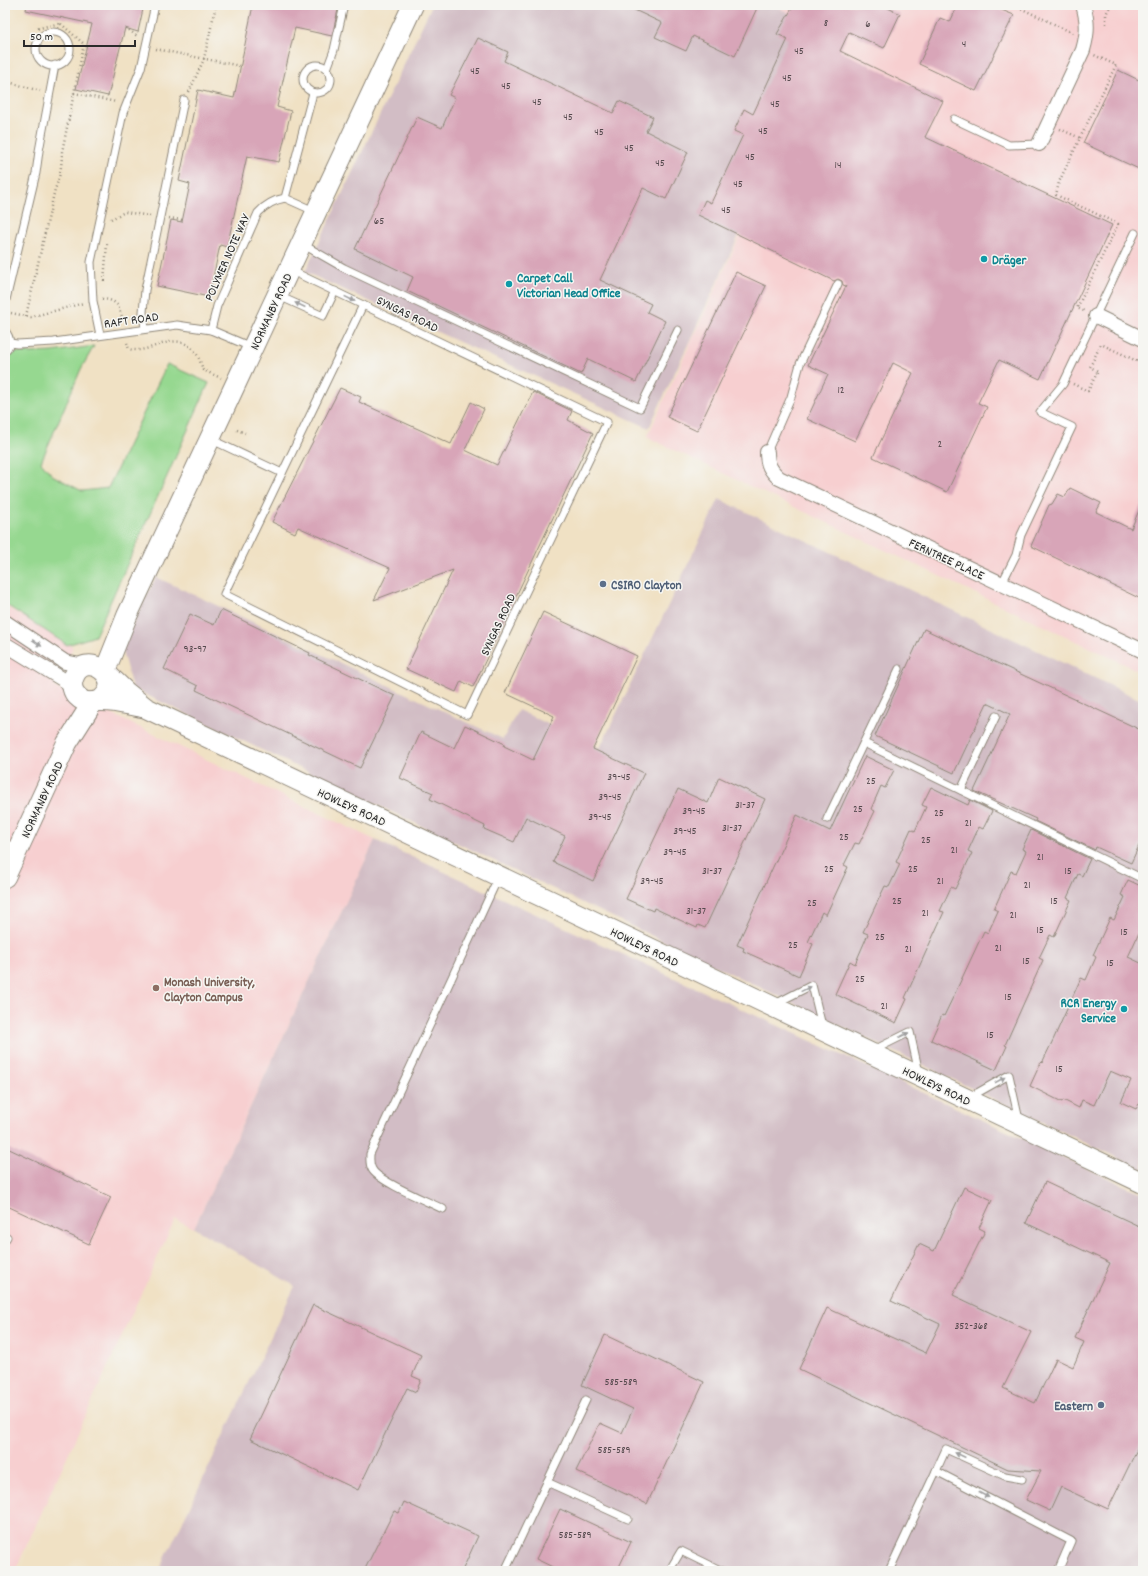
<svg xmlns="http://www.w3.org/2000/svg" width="1148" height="1576" font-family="Dekko,sans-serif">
  <rect width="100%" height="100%" fill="#f6f6f2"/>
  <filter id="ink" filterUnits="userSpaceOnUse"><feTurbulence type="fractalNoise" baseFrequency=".025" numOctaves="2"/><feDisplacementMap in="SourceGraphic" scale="8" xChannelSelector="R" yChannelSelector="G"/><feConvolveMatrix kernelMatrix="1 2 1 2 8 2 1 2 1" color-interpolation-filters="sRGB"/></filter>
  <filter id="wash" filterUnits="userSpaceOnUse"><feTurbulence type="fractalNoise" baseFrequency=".012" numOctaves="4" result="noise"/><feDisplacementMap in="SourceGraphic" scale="16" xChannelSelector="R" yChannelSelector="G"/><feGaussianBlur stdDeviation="0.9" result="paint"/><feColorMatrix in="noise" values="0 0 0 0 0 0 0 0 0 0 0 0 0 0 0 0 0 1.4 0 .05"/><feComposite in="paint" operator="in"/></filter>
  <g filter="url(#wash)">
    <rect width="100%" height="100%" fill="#f0e1c4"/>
    <!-- built -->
    <g fill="#f7cfd0">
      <path d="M772 5H1143V673L647 437 833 34Z"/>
      <path d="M5 606 73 647 55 687 375 840 194 1228 175 1219 15 1571H5Z"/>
    </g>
    <!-- industrial -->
    <g fill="#d2bdc5">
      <path d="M432 5H772L833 34 649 428 305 272Z"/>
      <path d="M719 499 1143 701V1170L132 688 121 647 156 577 503 739 518 710 600 748Z"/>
      <path d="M375 840 1143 1194V1563L1139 1571H159L295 1286 194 1228Z"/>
    </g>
    <!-- green -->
    <path fill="#96d890" stroke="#60825e" d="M94 346 81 369 41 462 52 475 82 491 108 488 167 364 209 383 95 636 67 645 5 604V359L16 352 28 353 52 352Z"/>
    <g id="blocks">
      <!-- building -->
      <g fill="#d8a5b8">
        <path d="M27 5H126L143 9 138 32 125 28 108 96 76 89 92 24 26 10Z"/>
        <path d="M253 5H332V8L338 10 332 36 295 28 277 107 291 111 279 162 247 156 227 247 220 245 209 297 157 286 171 220 182 222 190 184 179 181 198 90 234 98Z"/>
        <path d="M624 5H749L757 8 735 56 693 36 686 51 655 37 662 23Z"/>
        <path d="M794 5H889L888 8 900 14 884 48 849 32 840 51 943 101 925 137 1112 225 1040 379 999 360 978 403 987 407 947 492 873 457 913 373 893 363 855 441 807 419 828 374 808 365 846 286 843 285 842 281 838 279 834 281 698 215 705 200 711 203 743 135 734 131 744 109 753 114 788 39 777 34Z"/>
        <path d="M958 5H989L1014 15 976 91 919 64 940 18 950 22Z"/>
        <path d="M478 38 508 52 504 61 613 113 619 101 653 117 646 131 688 152 666 199 643 188 600 280 651 304 647 312 665 321 636 382 588 359 581 374 407 291 413 277 355 249 417 117 442 128 455 98 449 95Z"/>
        <path d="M1118 70 1143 82V171L1083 143Z"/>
        <path d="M736 272 766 286 697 431 667 417Z"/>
        <path d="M340 388 361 397 359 402 451 444 471 402 484 409 465 450 497 465 533 392 572 411 568 420 593 433 473 687 461 681 456 692 406 669 453 570 374 600 390 568 298 527 295 533 272 522Z"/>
        <path d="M1070 488 1101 503 1096 512 1131 529 1143 501V600L1031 546 1049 505 1052 504 1058 494 1065 497Z"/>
        <path d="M221 610 310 653 309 655 395 696 360 768 196 690 198 686 164 669 190 614 214 625Z"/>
        <path d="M543 612 637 656 593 749 644 773 593 881 553 862 565 836 526 817 514 842 484 829 485 826 430 799 433 793 400 778 421 732 454 748 465 725 505 744 504 746 533 760 554 716 505 693Z"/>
        <path d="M924 629 1143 731V837L1131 863 1096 847 1095 850 1035 821 1036 819 974 791 1010 714 987 703 954 773 875 736Z"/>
        <path d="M865 756 894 770 885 788 881 786 871 809 875 811 859 844 855 843 844 865 848 867 826 915 822 912 808 942 813 944 799 976 743 951 744 948 737 945 797 815 830 831Z"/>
        <path d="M719 777 765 799 705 928 698 925 697 928 654 908 653 911 626 899 678 789 708 803Z"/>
        <path d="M931 787 968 805 970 800 992 811 983 829 979 827 968 851 972 853 955 889 951 887 940 911 944 912 905 998 907 999 896 1023 835 994 850 961 855 964 868 934 863 932 885 886 889 887 900 864 896 862 911 829 915 831 926 807 922 805Z"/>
        <path d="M1031 830 1090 859 1082 876 1078 874 1067 898 1071 900 1054 937 1050 935 1039 958 1043 960 1005 1045 1007 1046 996 1070 931 1040 942 1015 944 1016 956 991 984 931 988 933 998 911 994 909 1011 871 1016 873 1026 851 1022 849Z"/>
        <path d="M1128 880 1143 887V924L1128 957 1143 964V1106L1139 1104 1136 1109 1121 1102 1131 1080 1110 1071 1094 1105 1082 1100 1079 1108 1063 1100 1062 1102 1030 1086 1041 1062 1042 1063 1054 1038 1081 978 1086 980 1096 957 1093 955 1110 918 1114 920 1125 897 1121 895Z"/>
        <path d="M5 1147 111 1197 89 1244 5 1205Z"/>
        <path d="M1045 1182 1143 1228V1437L1108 1509 1061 1487 1050 1511 1026 1500 1041 1471 1008 1469 799 1369 827 1308 926 1353 940 1324 891 1301 919 1244 934 1251 964 1187 992 1200 979 1228 985 1231 953 1295 1031 1332 1003 1388 1035 1403 1056 1359 1073 1367 1084 1342 1075 1338 1110 1263 1026 1223Z"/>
        <path d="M313 1305 421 1355 412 1376 421 1380 416 1392 407 1388 358 1490 250 1439Z"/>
        <path d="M605 1335 704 1382 647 1504 576 1471 600 1423 622 1433 633 1409 582 1385Z"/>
        <path d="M404 1502 478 1536 462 1571H364L394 1511 399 1513Z"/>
        <path d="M560 1509 631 1542 617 1571H561L536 1559Z"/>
      </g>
    </g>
  </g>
  <g filter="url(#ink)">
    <use href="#blocks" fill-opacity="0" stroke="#8e8678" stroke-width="1"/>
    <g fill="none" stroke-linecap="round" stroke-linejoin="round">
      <!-- lane casing -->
      <g stroke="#8e8678" stroke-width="9">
        <g id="lane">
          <circle cx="53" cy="49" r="17"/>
          <circle cx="317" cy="79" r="14"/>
          <path d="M327 69 334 50 344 5"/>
          <path d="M954 119 1009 145 1039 144"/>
          <path d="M285 198 314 211"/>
          <path d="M302 244 344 268 640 408 678 330"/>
          <path d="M290 270 363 305"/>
          <path d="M279 296 323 316 335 291"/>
          <path d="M5 304 36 173 39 151 55 65"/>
          <path d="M363 305 607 422 467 715 224 594Z"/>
          <path d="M145 329 143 312 145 290 184 100"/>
          <path d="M211 330 217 306 258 213C266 204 274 200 285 198L313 93"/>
          <path d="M5 331C11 338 11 345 5 351"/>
          <path d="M100 335 93 301 91 262 123 113 141 68 155 5"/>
          <path d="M10 343 17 344 54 342 177 325 211 330 251 347"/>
          <path d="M210 439 282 473"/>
          <path d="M767 452 791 397 800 364 838 284"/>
          <path d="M1002 583 1016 555 1021 535 1072 427 1040 412 1063 384 1135 233"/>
          <path d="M864 743 1143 879"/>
          <path d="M961 790 996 716"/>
          <path d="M827 819 899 669"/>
          <path d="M775 1004 812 985 822 1026"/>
          <path d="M872 1051 910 1032 919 1073"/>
          <path d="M970 1097 1009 1075 1019 1120"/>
          <path d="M443 1209C429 1202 377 1181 372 1169 369 1164 370 1159 370 1154L498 878"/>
          <path d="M5 1240 7 1237"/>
          <path d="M936 1471 946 1449 1005 1476 1022 1479"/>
          <path d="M547 1482 628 1519"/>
          <path d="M505 1571 586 1400"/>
          <path d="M669 1571 681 1551 722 1571"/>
          <path d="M889 1571 936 1471 1071 1541 1058 1571"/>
        </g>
      </g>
      <!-- street casing -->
      <g stroke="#8e8678" stroke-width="16">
        <g id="street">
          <path d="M1039 144 1083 50C1088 32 1088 22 1083 5"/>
          <path d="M1096 316 1143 339"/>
          <path d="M767 452C767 464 770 470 779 478L1143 651"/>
          <path d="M5 622 65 662 85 666"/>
          <path d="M5 644 72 685"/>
        </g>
      </g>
      <!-- secondary casing -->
      <g stroke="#8e8678" stroke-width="22">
        <g id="secondary">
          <path d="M105 671 127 616 413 5"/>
          <path d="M107 674 126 692 146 708 1143 1183"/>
          <path d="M99 701C130 680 84 646 73 679 71 685 73 692 77 696 80 699 84 702 88 702 92 703 95 701 100 701 113 700 129 705 142 707"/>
          <path d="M5 877 67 743 93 702"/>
        </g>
      </g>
      <!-- path -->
      <g stroke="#8e8678" stroke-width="2.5" stroke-dasharray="1 3" stroke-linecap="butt">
        <path d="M1014 5 1073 33"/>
        <path d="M1106 24V14L1111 5"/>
        <path d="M129 30 137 36"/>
        <path d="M57 32 60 23"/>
        <path d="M156 49 240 66"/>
        <path d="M5 81 40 91"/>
        <path d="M189 92 204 59 216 5"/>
        <path d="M74 93 116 102"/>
        <path d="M1060 129 1080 138 1059 182 1056 195 1118 224 1077 308 1084 311"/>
        <path d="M1080 138 1116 65 1094 55"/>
        <path d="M169 218 182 220"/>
        <path d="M111 219 125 212 150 216"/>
        <path d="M104 281 107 244"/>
        <path d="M102 299C119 300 120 308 123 322"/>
        <path d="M11 313 31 317 84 303"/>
        <path d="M26 316 55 189C60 178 62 164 62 152L84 44 60 23 36 29"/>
        <path d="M127 343 129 349C152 356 175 326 196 353 199 357 201 364 203 370L221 378"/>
        <path d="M1073 384 1088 391 1098 371 1090 367 1101 344 1143 364"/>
        <path d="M237 430 245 433"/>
      </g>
      <!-- lane -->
      <use href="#lane" stroke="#fff" stroke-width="7"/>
      <!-- street -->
      <use href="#street" stroke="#fff" stroke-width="14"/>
      <!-- secondary -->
      <use href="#secondary" stroke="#fff" stroke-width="20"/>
    </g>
    <!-- one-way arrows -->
    <defs><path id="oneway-solid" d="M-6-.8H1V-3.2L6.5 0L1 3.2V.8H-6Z"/></defs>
    <g fill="#a0a0a0">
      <use href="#oneway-solid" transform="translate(350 299) rotate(26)"/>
      <use href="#oneway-solid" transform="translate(300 305) rotate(-155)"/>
      <use href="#oneway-solid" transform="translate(37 643) rotate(34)"/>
      <use href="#oneway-solid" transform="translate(806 989) rotate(-26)"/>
      <use href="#oneway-solid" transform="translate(904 1035) rotate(-26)"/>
      <use href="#oneway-solid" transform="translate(1000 1080) rotate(-29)"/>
      <use href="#oneway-solid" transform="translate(960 1455) rotate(-155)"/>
      <use href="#oneway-solid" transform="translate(984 1495) rotate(28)"/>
    </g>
  </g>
  <!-- markers -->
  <g fill="#0f9aa8" stroke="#f6f6f2" stroke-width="1.5">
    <circle cx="984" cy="259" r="4"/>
    <circle cx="509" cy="284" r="4"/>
    <circle cx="1124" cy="1009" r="4"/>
  </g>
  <g fill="#5c6f8a" stroke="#f6f6f2" stroke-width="1.5">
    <circle cx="603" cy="584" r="4"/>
    <circle cx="1101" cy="1405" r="4"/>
  </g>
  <circle fill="#8d6e63" stroke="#f6f6f2" stroke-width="1.5" cx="156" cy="988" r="4"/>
  <g text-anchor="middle" stroke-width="3" stroke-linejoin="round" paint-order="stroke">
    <!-- number labels -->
    <g font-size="11" fill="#564a4e">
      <text x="826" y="26">8</text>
      <text x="868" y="27">6</text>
      <text x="964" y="47">4</text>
      <text x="799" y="54">45</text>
      <text x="475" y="74">45</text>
      <text x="787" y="81">45</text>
      <text x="506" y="89">45</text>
      <text x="537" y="105">45</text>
      <text x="775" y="107">45</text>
      <text x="568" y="120">45</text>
      <text x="763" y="134">45</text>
      <text x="599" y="135">45</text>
      <text x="629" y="151">45</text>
      <text x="750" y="160">45</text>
      <text x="660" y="166">45</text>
      <text x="838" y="168">14</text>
      <text x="738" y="187">45</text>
      <text x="726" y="213">45</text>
      <text x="379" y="224">65</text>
      <text x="841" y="393">12</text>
      <text x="940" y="447">2</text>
      <text x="195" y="652">93-97</text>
      <text x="619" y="780">39-45</text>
      <text x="871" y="784">25</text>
      <text x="610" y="800">39-45</text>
      <text x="745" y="808">31-37</text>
      <text x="858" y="812">25</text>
      <text x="694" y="814">39-45</text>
      <text x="939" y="816">25</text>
      <text x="600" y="820">39-45</text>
      <text x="968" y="826">21</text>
      <text x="732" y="831">31-37</text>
      <text x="685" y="834">39-45</text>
      <text x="844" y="840">25</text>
      <text x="926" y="843">25</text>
      <text x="954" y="853">21</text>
      <text x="675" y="855">39-45</text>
      <text x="1040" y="860">21</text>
      <text x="829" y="872">25</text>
      <text x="913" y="872">25</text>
      <text x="712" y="874">31-37</text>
      <text x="1068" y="874">15</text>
      <text x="652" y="884">39-45</text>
      <text x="940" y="884">21</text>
      <text x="1027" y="888">21</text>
      <text x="897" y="904">25</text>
      <text x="1054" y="904">15</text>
      <text x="812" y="906">25</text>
      <text x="696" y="914">31-37</text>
      <text x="925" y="916">21</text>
      <text x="1013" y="918">21</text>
      <text x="1040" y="933">15</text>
      <text x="1124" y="935">15</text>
      <text x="880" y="940">25</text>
      <text x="793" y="948">25</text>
      <text x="998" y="951">21</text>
      <text x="908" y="952">21</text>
      <text x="1026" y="964">15</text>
      <text x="1110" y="966">15</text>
      <text x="860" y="982">25</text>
      <text x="1008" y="1000">15</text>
      <text x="884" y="1009">21</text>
      <text x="990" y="1038">15</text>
      <text x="1059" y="1072">15</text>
      <text x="971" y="1329">352-368</text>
      <text x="621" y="1385">585-589</text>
      <text x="614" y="1453">585-589</text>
      <text x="575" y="1538">585-589</text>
    </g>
    <!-- street labels -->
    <g font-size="13" fill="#2b2b2b" stroke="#f6f6f2">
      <text transform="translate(226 257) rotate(-66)" y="5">POLYMER NOTE WAY</text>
      <text transform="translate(270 311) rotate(-65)" y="5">NORMANBY ROAD</text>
      <text transform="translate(408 313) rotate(26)" y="5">SYNGAS ROAD</text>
      <text transform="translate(131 319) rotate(-8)" y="5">RAFT ROAD</text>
      <text transform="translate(947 558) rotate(25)" y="5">FERNTREE PLACE</text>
      <text transform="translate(497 624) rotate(-65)" y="5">SYNGAS ROAD</text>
      <text transform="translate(41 799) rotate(-65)" y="5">NORMANBY ROAD</text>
      <text transform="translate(352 806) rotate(25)" y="5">HOWLEYS ROAD</text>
      <text transform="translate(645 946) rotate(26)" y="5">HOWLEYS ROAD</text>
      <text transform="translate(937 1085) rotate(26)" y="5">HOWLEYS ROAD</text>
    </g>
    <!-- culture labels -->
    <g font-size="13" font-weight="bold" fill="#0d838f" stroke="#f6f6f2" text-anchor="start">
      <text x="992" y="264">Dräger</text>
      <text x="517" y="282">Carpet Call<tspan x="517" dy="15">Victorian Head Office</tspan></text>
      <text x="1116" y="1007" text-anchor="end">RCR Energy<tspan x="1116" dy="15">Service</tspan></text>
    </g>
    <!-- service labels -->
    <g font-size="13" font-weight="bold" fill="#4e5e75" stroke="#f6f6f2" text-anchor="start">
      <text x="611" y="589">CSIRO Clayton</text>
      <text x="1093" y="1410" text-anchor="end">Eastern</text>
    </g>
    <!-- education labels -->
    <g font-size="13" font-weight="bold" fill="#785e54" stroke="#f6f6f2" text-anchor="start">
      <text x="164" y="986">Monash University,<tspan x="164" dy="15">Clayton Campus</tspan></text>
    </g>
  </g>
  <!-- margin -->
  <rect width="1148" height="1576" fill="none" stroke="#f6f6f2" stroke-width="20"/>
  <!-- scale -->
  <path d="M24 40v6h111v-6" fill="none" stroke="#2b2b2b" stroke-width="2"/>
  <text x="30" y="40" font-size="12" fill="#2b2b2b" stroke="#f6f6f2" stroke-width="3" paint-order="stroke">50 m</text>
</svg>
